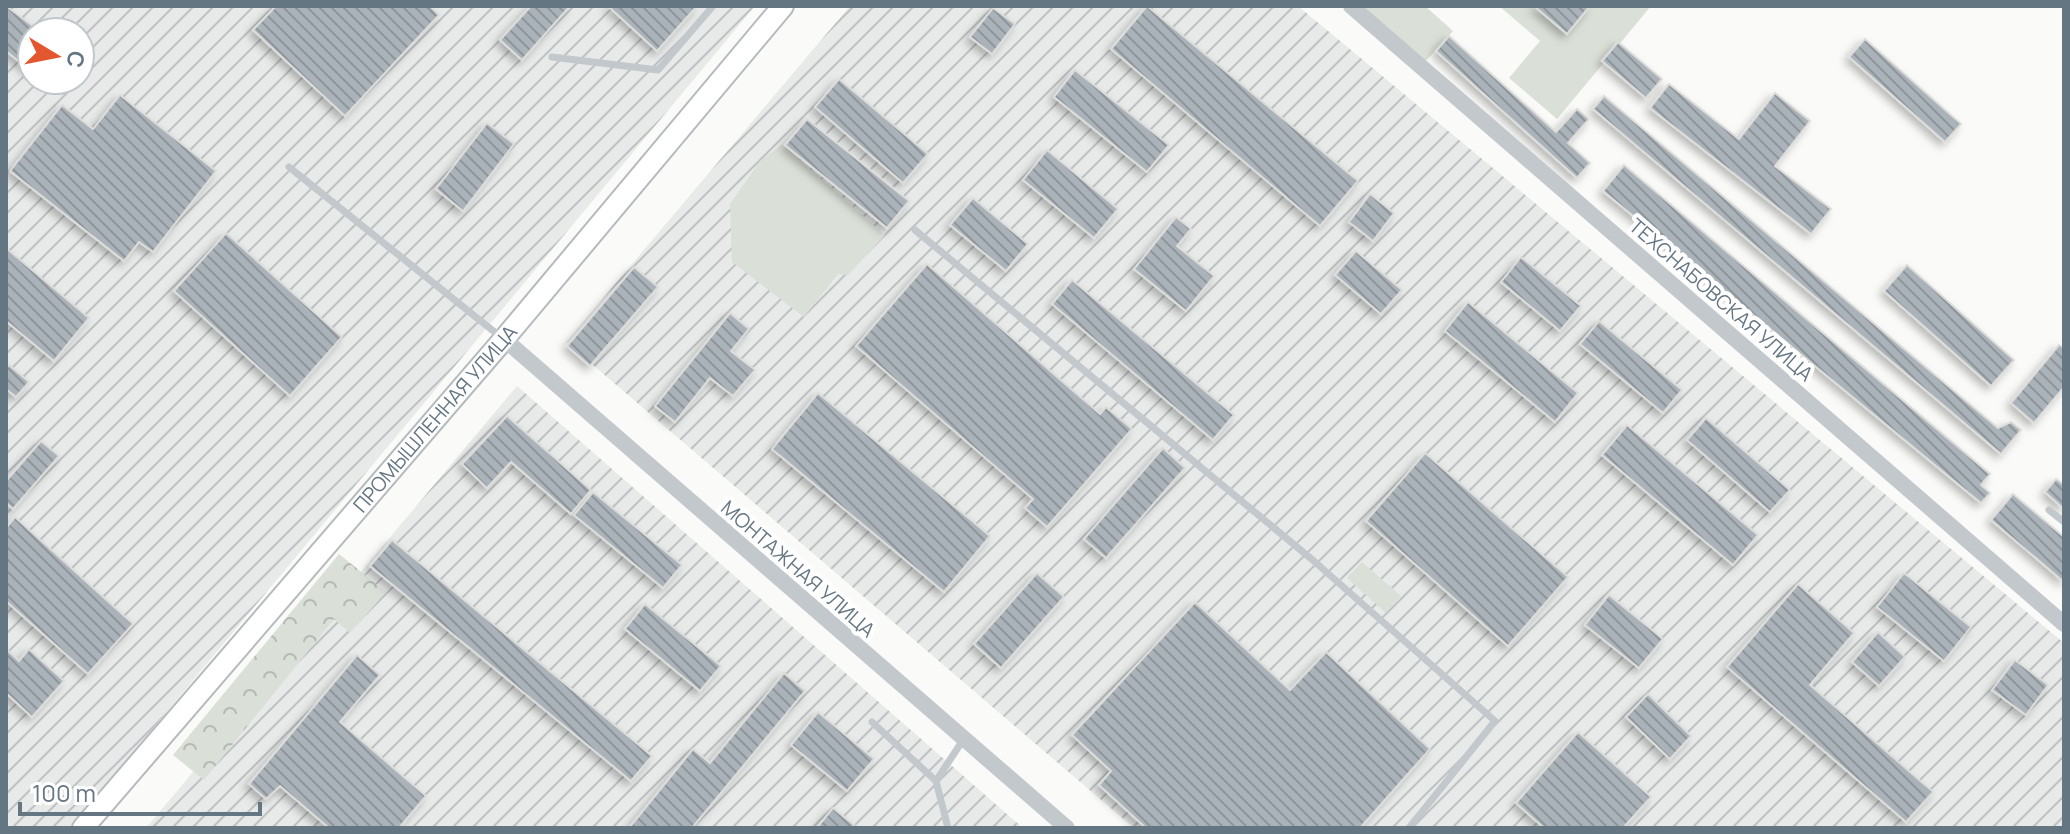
<svg xmlns="http://www.w3.org/2000/svg" width="2070" height="834" font-family="Manrope,sans-serif">
  <defs>
    <pattern id="industrial-furrows" width="10" height="10" patternUnits="userSpaceOnUse" patternTransform="scale(2)"><rect width="10" height="10" fill="#e8e9e9"/><path d="M-1 1l2-2M0 10L10 0M9 11l2-2" fill="none" stroke="#c0c1c2"/></pattern>
    <pattern id="forest-crowns" width="20" height="18" patternUnits="userSpaceOnUse" patternTransform="scale(2)"><rect width="20" height="18" fill="#dadfd7"/><path d="M2 6a3 3 0 1 1 6 0M12 15a3 3 0 1 1 6 0" fill="none" stroke="#b4b9b4"/></pattern>
    <pattern id="building-back-hatch" width="6" height="6" patternUnits="userSpaceOnUse" patternTransform="scale(2)"><rect width="6" height="6" fill="#aab3b9"/><path d="M-1 5l2 2M0 0l6 6M5-1l2 2" fill="none" stroke="#8e969c"/></pattern>
    <filter id="shadow"><feDropShadow dx="-4" dy="4" stdDeviation="4" flood-color="#0004"/></filter>
  </defs>
  <rect width="100%" height="100%" fill="#fafaf8"/>
  <!-- industrial -->
  <g fill="url(#industrial-furrows)" fill-rule="evenodd">
    <path d="M6 6H755L70 828H6ZM32 32H80V80H32Z"/>
    <path d="M850 6H1298L2064 643V828H1134L566 342Z"/>
    <path d="M517 386 1023 828H146Z"/>
  </g>
  <!-- green -->
  <g fill="#dadfd7">
    <path d="M1361 6H1425L1453 31 1425 62Z"/>
    <path d="M1499 6H1651L1557 119 1509 78 1540 41Z"/>
    <path d="M782 144 885 235 848 275 838 274 804 317 732 262 730 204 760 161Z"/>
    <path d="M1362 562 1401 596 1386 613 1347 578Z"/>
  </g>
  <!-- forest -->
  <path fill="url(#forest-crowns)" d="M339 554 386 592 350 633 334 619 204 780 173 755Z"/>
  <!-- building -->
  <g fill="url(#building-back-hatch)" stroke="#dcdcda" stroke-width="2" filter="url(#shadow)">
    <path d="M6 6 41 32H32V72L6 51Z"/>
    <path d="M276 6H430L439 15 345 116 253 30Z"/>
    <path d="M531 6H570L522 60 500 40Z"/>
    <path d="M608 6H697L657 51Z"/>
    <path d="M1147 6 1358 181 1320 226 1111 49Z"/>
    <path d="M1534 6H1590L1567 34Z"/>
    <path d="M993 8 1015 24 992 54 970 37Z"/>
    <path d="M1449 36 1556 132 1577 109 1589 119 1568 143 1590 163 1577 178 1436 51Z"/>
    <path d="M1865 39 1961 124 1945 142 1849 57Z"/>
    <path d="M1618 42 1662 79 1646 98 1602 61Z"/>
    <path d="M1075 70 1169 145 1147 172 1054 97Z"/>
    <path d="M839 79 928 154 903 183 815 107Z"/>
    <path d="M1669 84 1739 139 1775 93 1810 121 1775 166 1831 209 1811 234 1650 108Z"/>
    <path d="M120 95 216 171 153 252 139 242 124 261 10 171 62 105 93 129Z"/>
    <path d="M1604 96 1998 428 2011 422 2021 430 2001 454 1593 109Z"/>
    <path d="M807 119 909 201 887 228 785 145Z"/>
    <path d="M487 123 514 144 463 211 436 189Z"/>
    <path d="M1047 150 1118 209 1094 238 1023 180Z"/>
    <path d="M1624 165 1990 474 1981 485 1990 493 1981 503 1603 191Z"/>
    <path d="M1370 194 1394 213 1373 241 1349 222Z"/>
    <path d="M973 198 1028 244 1006 271 950 225Z"/>
    <path d="M1176 217 1191 229 1177 246 1214 276 1186 311 1134 269Z"/>
    <path d="M226 233 342 337 290 396 174 291Z"/>
    <path d="M6 248 89 318 54 361 6 321Z"/>
    <path d="M1356 251 1402 290 1381 314 1335 275Z"/>
    <path d="M1521 257 1581 306 1560 331 1501 282Z"/>
    <path d="M927 264 1100 414 1106 407 1132 429 1047 527 1025 508 1033 499 856 346Z"/>
    <path d="M1907 265 2014 360 1991 386 1884 291Z"/>
    <path d="M634 267 658 287 590 366 567 346Z"/>
    <path d="M1072 280 1234 415 1213 440 1052 304Z"/>
    <path d="M1468 302 1578 393 1555 422 1445 331Z"/>
    <path d="M730 313 749 329 731 351 755 370 733 396 710 378 675 422 655 406Z"/>
    <path d="M1599 321 1682 390 1663 413 1580 344Z"/>
    <path d="M2059 345 2064 348V387L2034 423 2011 403Z"/>
    <path d="M9 365 29 382 16 397 6 389V369Z"/>
    <path d="M818 393 990 536 944 592 772 449Z"/>
    <path d="M507 416 591 490 571 514 511 462 487 488 462 464Z"/>
    <path d="M1706 418 1790 490 1770 512 1687 440Z"/>
    <path d="M1627 425 1758 535 1733 565 1602 455Z"/>
    <path d="M41 441 59 456 13 509 6 503V481Z"/>
    <path d="M1163 448 1185 468 1106 558 1084 539Z"/>
    <path d="M1425 453 1568 577 1508 646 1366 521Z"/>
    <path d="M2056 479 2064 485V509L2045 492Z"/>
    <path d="M593 492 682 565 663 588 574 515Z"/>
    <path d="M2013 494 2064 537V582L1991 520Z"/>
    <path d="M15 517 133 624 88 674 6 601V528Z"/>
    <path d="M392 540 652 756 631 781 370 566Z"/>
    <path d="M1037 573 1064 597 1001 668 974 644Z"/>
    <path d="M1904 573 1971 627 1944 661 1877 607Z"/>
    <path d="M1798 584 1854 633 1810 685 1933 792 1906 822 1727 667Z"/>
    <path d="M1609 595 1663 639 1639 668 1585 625Z"/>
    <path d="M1195 602 1290 690 1326 652 1430 749 1360 828H1146L1099 785 1111 771 1072 735Z"/>
    <path d="M645 604 721 666 700 691 625 629Z"/>
    <path d="M1878 632 1905 657 1879 686 1852 662Z"/>
    <path d="M6 649 19 661 29 649 64 681 32 717 6 693Z"/>
    <path d="M357 655 380 675 340 722 426 796 399 828H329L280 786 266 799 249 784Z"/>
    <path d="M2015 660 2048 685 2026 715 1992 690Z"/>
    <path d="M784 673 805 691 692 828H629L693 749 710 763Z"/>
    <path d="M1648 694 1691 736 1670 759 1626 717Z"/>
    <path d="M818 712 874 759 847 791 791 745Z"/>
    <path d="M1578 732 1651 797 1623 828H1544L1516 803Z"/>
    <path d="M833 808 854 825 851 828H817Z"/>
  </g>
  <g fill="none" stroke-linecap="round" stroke-linejoin="round">
    <!-- primary casing -->
    <g stroke="#b5babe" stroke-width="24">
      <g id="primary">
        <path id="s1" d="M83 828 504 339 783 6"/>
      </g>
    </g>
    <!-- service -->
    <g stroke="#c3c8cc" stroke-width="7">
      <path d="M552 57 658 70 713 6"/>
      <path d="M289 167 502 338"/>
      <path d="M915 230 1315 562 1495 721 1409 828"/>
      <path d="M2049 510 2064 522"/>
      <path d="M872 722 936 781 948 828"/>
      <path d="M936 781 963 740"/>
    </g>
    <!-- tertiary -->
    <g stroke="#c3c8cc" stroke-width="16">
      <path d="M1351 6 2064 624"/>
      <path d="M504 339 1067 828"/>
    </g>
    <!-- primary -->
    <use href="#primary" stroke="#fff" stroke-width="20"/>
  </g>
  <g text-anchor="middle" stroke-width="8" stroke-linejoin="round" paint-order="stroke">
    <!-- street labels -->
    <g font-size="20" fill="#657683" stroke="#fff">
      <text transform="translate(1721 300) rotate(41)" y="7">ТЕХСНАБОВСКАЯ УЛИЦА</text>
      <text dy="7" stroke="none"><textPath href="#s1" startOffset="540">ПРОМЫШЛЕННАЯ УЛИЦА</textPath></text>
      <text transform="translate(798 569) rotate(41)" y="7">МОНТАЖНАЯ УЛИЦА</text>
    </g>
  </g>
  <!-- border -->
  <rect width="2070" height="834" fill="none" stroke="#657683" stroke-width="16"/>
  <!-- north arrow -->
  <g transform="translate(56 56) rotate(100)"><circle r="38" fill="#ffffff" stroke="#c1c8cd" stroke-width="2"/>
  <path d="M0-6L14 30L0 20L-14 30Z" fill="#e4572e"/>
  <text y="-12" font-size="22" font-weight="bold" text-anchor="middle" fill="#657683">С</text>
  </g>
  <!-- scale -->
  <path d="M20 802v12h240v-12" fill="none" stroke="#657683" stroke-width="4"/>
  <text x="32" y="802" font-size="24" fill="#657683" stroke="#ffffff" stroke-width="6" paint-order="stroke">100 m</text>
</svg>
